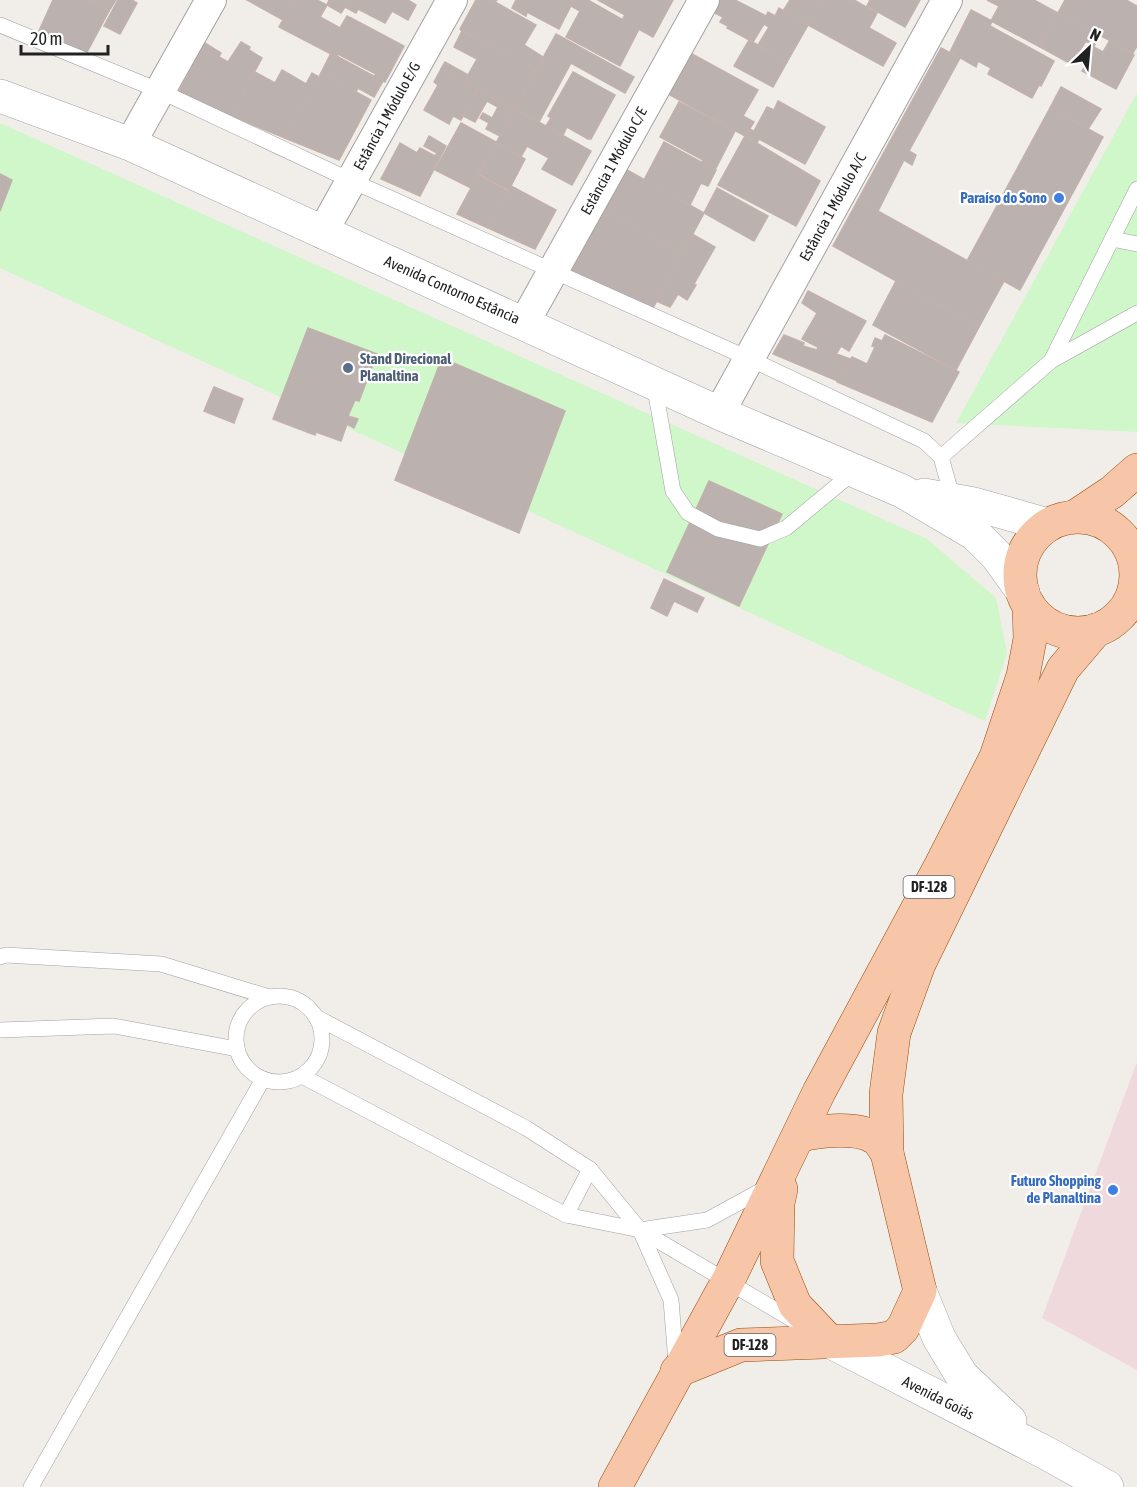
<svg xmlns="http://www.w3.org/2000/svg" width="1137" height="1487" font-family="'Asap Condensed',sans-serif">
  <rect width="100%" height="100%" fill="#f1ede9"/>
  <!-- commercial -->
  <path fill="#f0d9dd" d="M1137 1062V1370L1042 1318Z"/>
  <!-- park -->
  <g fill="#cff7ca">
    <path d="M1137 93V432L956 423Z"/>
    <path d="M0 123 927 539 996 598 1007 653 985 721 0 268Z"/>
  </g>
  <!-- building -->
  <g fill="#bbb1ae" stroke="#c2b1ac" stroke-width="1.5">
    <path d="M53 0H88L109 11 86 54 38 33Z"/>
    <path d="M88 0H116L109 11Z"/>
    <path d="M118 0H132L137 3 120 34 104 26Z"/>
    <path d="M247 0H294L283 20Z"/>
    <path d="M294 0H317L327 5 320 17 340 28 347 16 351 18 331 54 279 27Z"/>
    <path d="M329 0H408L416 5 408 20 392 11 385 23 358 9 356 13 345 7 341 13 327 5Z"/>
    <path d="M476 0H497L495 2 536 25 524 45 543 57 536 70 462 31 460 29Z"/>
    <path d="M516 0H574L559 29 527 12 526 16 512 8Z"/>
    <path d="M574 0H588L639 29 620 66 566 37 580 11 571 6Z"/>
    <path d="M598 0H673L653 37 622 20 625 15Z"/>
    <path d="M720 0H735L766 16 768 12 775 16 779 8 808 25 787 62 758 45 769 27 764 24 753 42 727 28 728 26 720 22 723 17 713 12Z"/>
    <path d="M790 0H821L808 25 783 11Z"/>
    <path d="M821 0H854L877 13 869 28 896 43 883 66 808 25Z"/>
    <path d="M870 0H920L905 27 867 6Z"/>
    <path d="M987 0H1034L1058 13 1040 47 991 21 999 6Z"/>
    <path d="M1065 0H1126L1137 6V46L1133 53 1058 13Z"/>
    <path d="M971 10 992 21 990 26 1054 61 1041 86 1039 85 1032 98 988 74 991 68 978 61 976 67 950 52Z"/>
    <path d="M1058 13 1101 35 1094 46 1086 41 1071 64 1040 47Z"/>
    <path d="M351 18 404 46 385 82 374 76 376 74 338 54 337 56 331 53Z"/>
    <path d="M462 31 536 70 515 109 441 69 445 62 468 75 477 59 454 47Z"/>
    <path d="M556 34 634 77 625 93 571 63 539 122 515 109Z"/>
    <path d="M749 40 787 62 773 87 734 66Z"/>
    <path d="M1110 40 1134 55 1116 89 1082 71 1085 66 1082 64 1092 46 1103 52Z"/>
    <path d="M241 42 250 47 249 50 262 58 231 116 177 95 205 43 221 53 219 57 228 62Z"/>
    <path d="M941 48 960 58 909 151 916 155 912 165 904 160 878 211 858 200Z"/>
    <path d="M331 53 383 81 374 97 358 88 356 92 321 73Z"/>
    <path d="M692 54 758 90 743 116 754 122 745 136 670 95Z"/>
    <path d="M441 69 478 89 461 120 453 116 449 124 424 110 438 85 434 82Z"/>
    <path d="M282 70 306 84 312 73 319 77 285 138 231 116 255 72 275 83Z"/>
    <path d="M573 72 615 95 591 139H588L567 127 563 135 546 126 551 118 548 116Z"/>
    <path d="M321 73 371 100 339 160 285 138Z"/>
    <path d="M1061 87 1101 109 1088 129 1050 108Z"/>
    <path d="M478 89 515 109 500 136 486 129 489 123 480 118 483 113 492 118 498 107 487 101 475 122 463 116Z"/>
    <path d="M778 101 825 127 805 164 759 139 757 143 745 136 749 129 754 131 767 107 774 110Z"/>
    <path d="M679 102 735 131 715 170 702 162 703 160 660 137Z"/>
    <path d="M1050 108 1103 137 1020 290 967 261Z"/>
    <path d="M515 109 591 151 572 185 542 169 549 158 527 146 521 157 496 143Z"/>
    <path d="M461 123 496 142 471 188 435 170Z"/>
    <path d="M429 136 446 146 420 196 381 179 400 143 417 153 420 148 435 156 437 153 424 146Z"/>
    <path d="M745 136 820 181 796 226 718 185Z"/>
    <path d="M664 142 716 170 708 186 701 183 690 205 644 180Z"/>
    <path d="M496 143 525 159 511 186 556 210 535 249 488 228 509 190 479 174Z"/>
    <path d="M627 170 704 213 682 254 605 210Z"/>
    <path d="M0 174 12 180 0 211Z"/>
    <path d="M478 175 508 191 488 228 457 214Z"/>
    <path d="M717 188 768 216 754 241 704 213Z"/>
    <path d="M858 200 1004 281 979 327 833 246Z"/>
    <path d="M605 210 682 254 653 308 572 271Z"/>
    <path d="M692 234 715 247 694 284 696 285 687 300 678 294 670 307 656 301Z"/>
    <path d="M896 281 979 327 956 370 873 325Z"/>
    <path d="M808 291 866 321 849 351 841 346 835 356 802 339 817 313 802 303Z"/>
    <path d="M308 328 377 354 359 401 355 400 348 416 358 419 354 428 347 424 341 441 316 432 315 435 273 419Z"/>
    <path d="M784 335 804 343 803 346 817 350 818 347 835 356 837 354 850 359 840 382 773 354Z"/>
    <path d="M885 335 959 372 932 422 837 382 852 357 867 364 875 347 872 346 875 338 882 341Z"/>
    <path d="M442 358 565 411 519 533 395 480Z"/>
    <path d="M214 387 243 399 234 423 204 411Z"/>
    <path d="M709 481 782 514 739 606 667 572Z"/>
    <path d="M664 579 704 598 697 612 674 601 667 616 651 608Z"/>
  </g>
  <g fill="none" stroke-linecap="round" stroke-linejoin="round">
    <!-- service casing -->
    <g stroke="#a2a2a2" stroke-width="16">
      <g id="service">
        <path d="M0 25 160 91 352 181 750 359 924 441 941 457 953 500"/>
        <path d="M1112 239 1137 244"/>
        <path d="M1051 361 1137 189"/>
        <path d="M654 383 673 491 688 513 718 529 760 539 786 528 856 470"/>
        <path d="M941 457 1051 361 1137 313"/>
        <path d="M0 957 6 955 161 964 269 997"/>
        <circle cx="279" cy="1039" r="43"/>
        <path d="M316 1017 526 1128 590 1169 640 1230 671 1300 676 1362"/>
        <path d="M0 1030 114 1026 237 1049"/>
        <path d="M302 1076 566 1215 640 1230 798 1323"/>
        <path d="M566 1215 590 1169"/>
        <path d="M640 1230 707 1220 762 1190 766 1185"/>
        <path d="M31 1487 263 1079"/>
      </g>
    </g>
    <!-- minor casing -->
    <g stroke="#a2a2a2" stroke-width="32">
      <g id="minor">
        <path d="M130 144 211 0"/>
        <path d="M322 233 452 0"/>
        <path d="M524 323 704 0"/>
        <path d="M719 413 947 0"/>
      </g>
    </g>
    <!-- tertiary casing -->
    <g stroke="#a2a2a2" stroke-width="34">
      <g id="tertiary">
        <path d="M0 96 130 144 719 413 902 491 975 534 997 556 1023 592"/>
        <path d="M924 495 974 504 1048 525"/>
        <path d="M920 1291 939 1338 962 1376 1010 1421"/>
        <path d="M829 1341 1048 1454 1107 1487"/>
      </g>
    </g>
    <!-- primary casing -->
    <g stroke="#974b08" stroke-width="34">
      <g id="primary">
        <path d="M1076 516 1112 492 1137 470"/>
        <circle cx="1078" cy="575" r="58"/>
        <path d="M887 1153 886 1094 894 1033 919 964 1063 669 1096 630"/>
        <path d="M781 1189 778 1203 777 1261 795 1305 829 1341"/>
        <path d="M677 1371 741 1345 878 1340 894 1337 903 1328 920 1291 887 1153C884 1149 880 1141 875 1138 858 1126 819 1131 800 1135"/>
        <path d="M615 1487 728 1281 819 1092 941 865 996 757 1023 676 1030 639 1029 606"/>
      </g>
    </g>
    <!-- service -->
    <use href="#service" stroke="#fff" stroke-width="15"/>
    <!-- minor -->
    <use href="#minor" stroke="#fff" stroke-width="30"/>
    <!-- tertiary -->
    <use href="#tertiary" stroke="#fff" stroke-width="33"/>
    <!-- primary -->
    <use href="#primary" stroke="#f7c5a7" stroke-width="33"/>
  </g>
  <!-- markers -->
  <g fill="#3f7fe0" stroke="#fff" stroke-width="2">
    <circle cx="1059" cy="198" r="6"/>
    <circle cx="1113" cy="1190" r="6"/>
  </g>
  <circle fill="#5c6f8a" stroke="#fff" stroke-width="2" cx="348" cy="368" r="6"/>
  <g text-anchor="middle" stroke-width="4.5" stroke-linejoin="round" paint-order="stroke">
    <!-- shield labels -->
    <g fill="#fff" stroke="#646464" stroke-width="1.5">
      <rect x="903.5" y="876" width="51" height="22" rx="4.5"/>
      <rect x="724.5" y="1334" width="51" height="22" rx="4.5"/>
    </g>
    <g font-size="14" font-weight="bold" fill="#212121">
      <text x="929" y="892">DF-128</text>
      <text x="750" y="1350">DF-128</text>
    </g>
    <!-- street labels -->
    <g font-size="15" fill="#212121" stroke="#fff">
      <text transform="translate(387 116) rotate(-61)" y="5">Estância 1 Módulo E/G</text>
      <text transform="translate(614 161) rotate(-61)" y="5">Estância 1 Módulo C/E</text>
      <text transform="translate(833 207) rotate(-61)" y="5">Estância 1 Módulo A/C</text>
      <text transform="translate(452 290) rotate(24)" y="5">Avenida Contorno Estância</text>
      <text transform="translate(938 1398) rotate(27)" y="5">Avenida Goiás</text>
    </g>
    <!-- shop labels -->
    <g font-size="15" font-weight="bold" fill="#366cbe" stroke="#fff" text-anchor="end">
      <text x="1047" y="203">Paraíso do Sono</text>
      <text x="1101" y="1186">Futuro Shopping<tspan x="1101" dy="17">de Planaltina</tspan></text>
    </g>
    <!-- service labels -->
    <g font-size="15" font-weight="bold" fill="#4e5e75" stroke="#fff" text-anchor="start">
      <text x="360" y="364">Stand Direcional<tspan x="360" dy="17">Planaltina</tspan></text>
    </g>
  </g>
  <!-- north arrow -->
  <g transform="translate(1089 48) rotate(26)" stroke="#ffffff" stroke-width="4.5" paint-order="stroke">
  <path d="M0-4.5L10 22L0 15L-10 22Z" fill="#212121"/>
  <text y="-9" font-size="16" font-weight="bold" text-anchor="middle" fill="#212121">N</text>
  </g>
  <!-- scale -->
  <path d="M21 45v9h87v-9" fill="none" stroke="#212121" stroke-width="3"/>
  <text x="30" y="45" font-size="18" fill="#212121" stroke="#ffffff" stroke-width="4.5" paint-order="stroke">20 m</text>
</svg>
